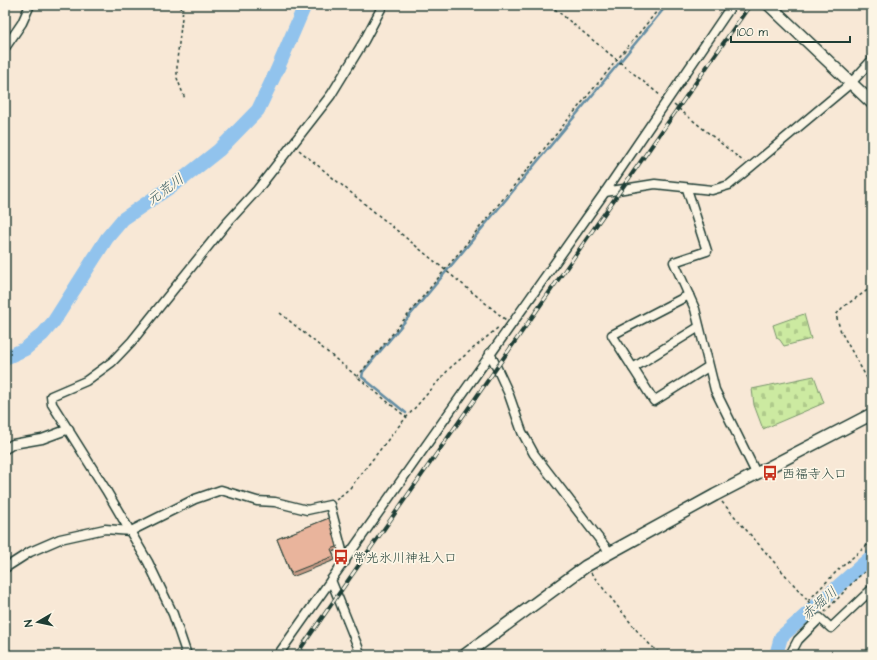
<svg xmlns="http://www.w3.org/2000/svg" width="877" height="660" font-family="'Architects Daughter','Klee One',sans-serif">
  <defs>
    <pattern id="cemetery-stones" width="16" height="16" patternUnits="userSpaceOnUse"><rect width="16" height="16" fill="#cceaa1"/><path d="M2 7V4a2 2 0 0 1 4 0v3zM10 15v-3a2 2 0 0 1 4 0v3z" fill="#afca8b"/></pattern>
  </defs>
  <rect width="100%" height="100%" fill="#f8e8d6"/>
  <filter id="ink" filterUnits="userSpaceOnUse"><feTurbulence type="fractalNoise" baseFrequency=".025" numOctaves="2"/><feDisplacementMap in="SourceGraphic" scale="8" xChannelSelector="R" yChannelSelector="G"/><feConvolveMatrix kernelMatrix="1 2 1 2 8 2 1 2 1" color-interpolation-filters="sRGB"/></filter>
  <g filter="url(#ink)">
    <!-- cemetery -->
    <g fill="url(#cemetery-stones)" stroke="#76946a">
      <path d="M804 314 811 339 784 346 780 340 777 338 773 325Z"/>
      <path d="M814 376 824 403 763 429 754 405 752 389Z"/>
    </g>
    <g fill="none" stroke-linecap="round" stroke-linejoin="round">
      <!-- stream -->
      <path stroke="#638da3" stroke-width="2.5" d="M406 413 362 377 363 372 667 5"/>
      <!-- river -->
      <g stroke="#91c3ed" stroke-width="14">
        <path d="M5 358 25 349 43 334 54 321 107 238 123 219 185 177 219 150 258 110 277 70 305 5"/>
        <path d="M776 655 781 637 872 556"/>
      </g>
      <!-- street casing -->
      <g stroke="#1f3d34" stroke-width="11">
        <g id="street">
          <path d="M5 48 22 23 30 5"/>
          <path d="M687 189 707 251 674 262 695 309 715 390 756 473"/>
          <path d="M605 192 655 184 712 190 729 185 851 83 872 60"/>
          <path d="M689 295 612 335 654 401 708 367"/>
          <path d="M490 353 508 392 522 432 534 454 610 553"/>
          <path d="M633 368 699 327"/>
          <path d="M5 449 13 444 42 439 69 429"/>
          <path d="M5 568 30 552 60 539 105 529 131 531 195 499 221 490 257 501 275 502 307 510 330 505 345 562"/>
          <path d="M331 580 358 647 360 655"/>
          <path d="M187 655 173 614 148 562 106 490 52 404 51 396 86 381 112 362 132 341 226 224 257 190 331 95 364 41 383 5"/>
          <path d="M278 655 605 192 732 5"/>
          <path d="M790 655 798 640 820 618 831 628 872 589"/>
        </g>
      </g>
      <!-- secondary casing -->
      <g stroke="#1f3d34" stroke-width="14">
        <g id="secondary">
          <path d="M769 5 872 103"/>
          <path d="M465 655 586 566 715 495 872 414"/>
        </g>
      </g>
      <!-- path -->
      <g stroke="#1f3d34" stroke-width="1.5" stroke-dasharray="3 3" stroke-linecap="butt">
        <path d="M175 5 183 9 177 60V78L185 99"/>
        <path d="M550 5 661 96"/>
        <path d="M674 105 744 162"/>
        <path d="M299 150 506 320"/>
        <path d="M872 287 843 307 836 315 841 332 872 387"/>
        <path d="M280 313 406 417"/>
        <path d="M357 377 662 5"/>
        <path d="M336 500 350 488 398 427 451 367 500 326"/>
        <path d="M722 502 808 601 838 570 872 541"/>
        <path d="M591 573 642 637 661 655"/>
        <path d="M808 601 815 611"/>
        <path d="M825 612 857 578 872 566"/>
      </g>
      <!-- street -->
      <use href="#street" stroke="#fcf5e5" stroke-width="8"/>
      <!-- secondary -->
      <use href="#secondary" stroke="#fcf5e5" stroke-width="11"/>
      <!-- rail casing -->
      <g stroke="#1f3d34" stroke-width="4">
        <path id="rail" d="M296 655 750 5"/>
      </g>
      <!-- rail -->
      <use href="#rail" stroke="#fcf5e5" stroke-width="2.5" stroke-dasharray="8" stroke-linecap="butt"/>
    </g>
    <!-- wall -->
    <path fill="#c89b86" stroke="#1f3d34" d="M329 518 338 550 332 552 335 560 292 577 277 539Z"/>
    <!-- building -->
    <path fill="#e9b49c" stroke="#1f3d34" d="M329 518 337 547 331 549 334 556 291 573 277 539Z"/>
  </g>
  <!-- icons -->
  <defs>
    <g id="bus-bare" transform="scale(1.2)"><path d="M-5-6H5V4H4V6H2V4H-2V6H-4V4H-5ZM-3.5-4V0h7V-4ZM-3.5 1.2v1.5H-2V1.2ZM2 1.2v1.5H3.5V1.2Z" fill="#c8321e" stroke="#fcf5e5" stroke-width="2.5" paint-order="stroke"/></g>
  </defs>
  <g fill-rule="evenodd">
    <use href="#bus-bare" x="770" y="473"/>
    <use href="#bus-bare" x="341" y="557"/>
  </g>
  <g text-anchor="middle" stroke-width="3.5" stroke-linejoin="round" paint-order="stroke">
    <!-- poi labels -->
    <g font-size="13" fill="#1f3d34" stroke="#fcf5e5" text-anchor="start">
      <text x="782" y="478">西福寺入口</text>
      <text x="353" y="562">常光氷川神社入口</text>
    </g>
    <!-- water labels -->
    <g font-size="14" font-style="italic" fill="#3c5e62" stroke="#fcf5e5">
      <text transform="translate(165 189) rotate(-36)" y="5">元荒川</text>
      <text transform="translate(819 603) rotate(-41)" y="5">赤堀川</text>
    </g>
  </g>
  <!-- margin -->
  <rect width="877" height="660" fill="none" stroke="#fcf5e5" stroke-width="20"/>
  <rect x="10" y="10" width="857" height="640" fill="none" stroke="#1f3d34" stroke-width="1.5" filter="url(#ink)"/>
  <!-- north arrow -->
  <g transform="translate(38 622) rotate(261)" stroke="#fcf5e5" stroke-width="3" paint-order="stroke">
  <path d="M0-3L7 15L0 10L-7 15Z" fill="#1f3d34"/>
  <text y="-6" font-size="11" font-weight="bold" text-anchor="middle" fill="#1f3d34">N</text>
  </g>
  <!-- scale -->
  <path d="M731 36v6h119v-6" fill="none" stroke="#1f3d34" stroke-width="2"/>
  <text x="737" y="36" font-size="12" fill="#1f3d34" stroke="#fcf5e5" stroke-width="3" paint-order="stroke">100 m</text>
</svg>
